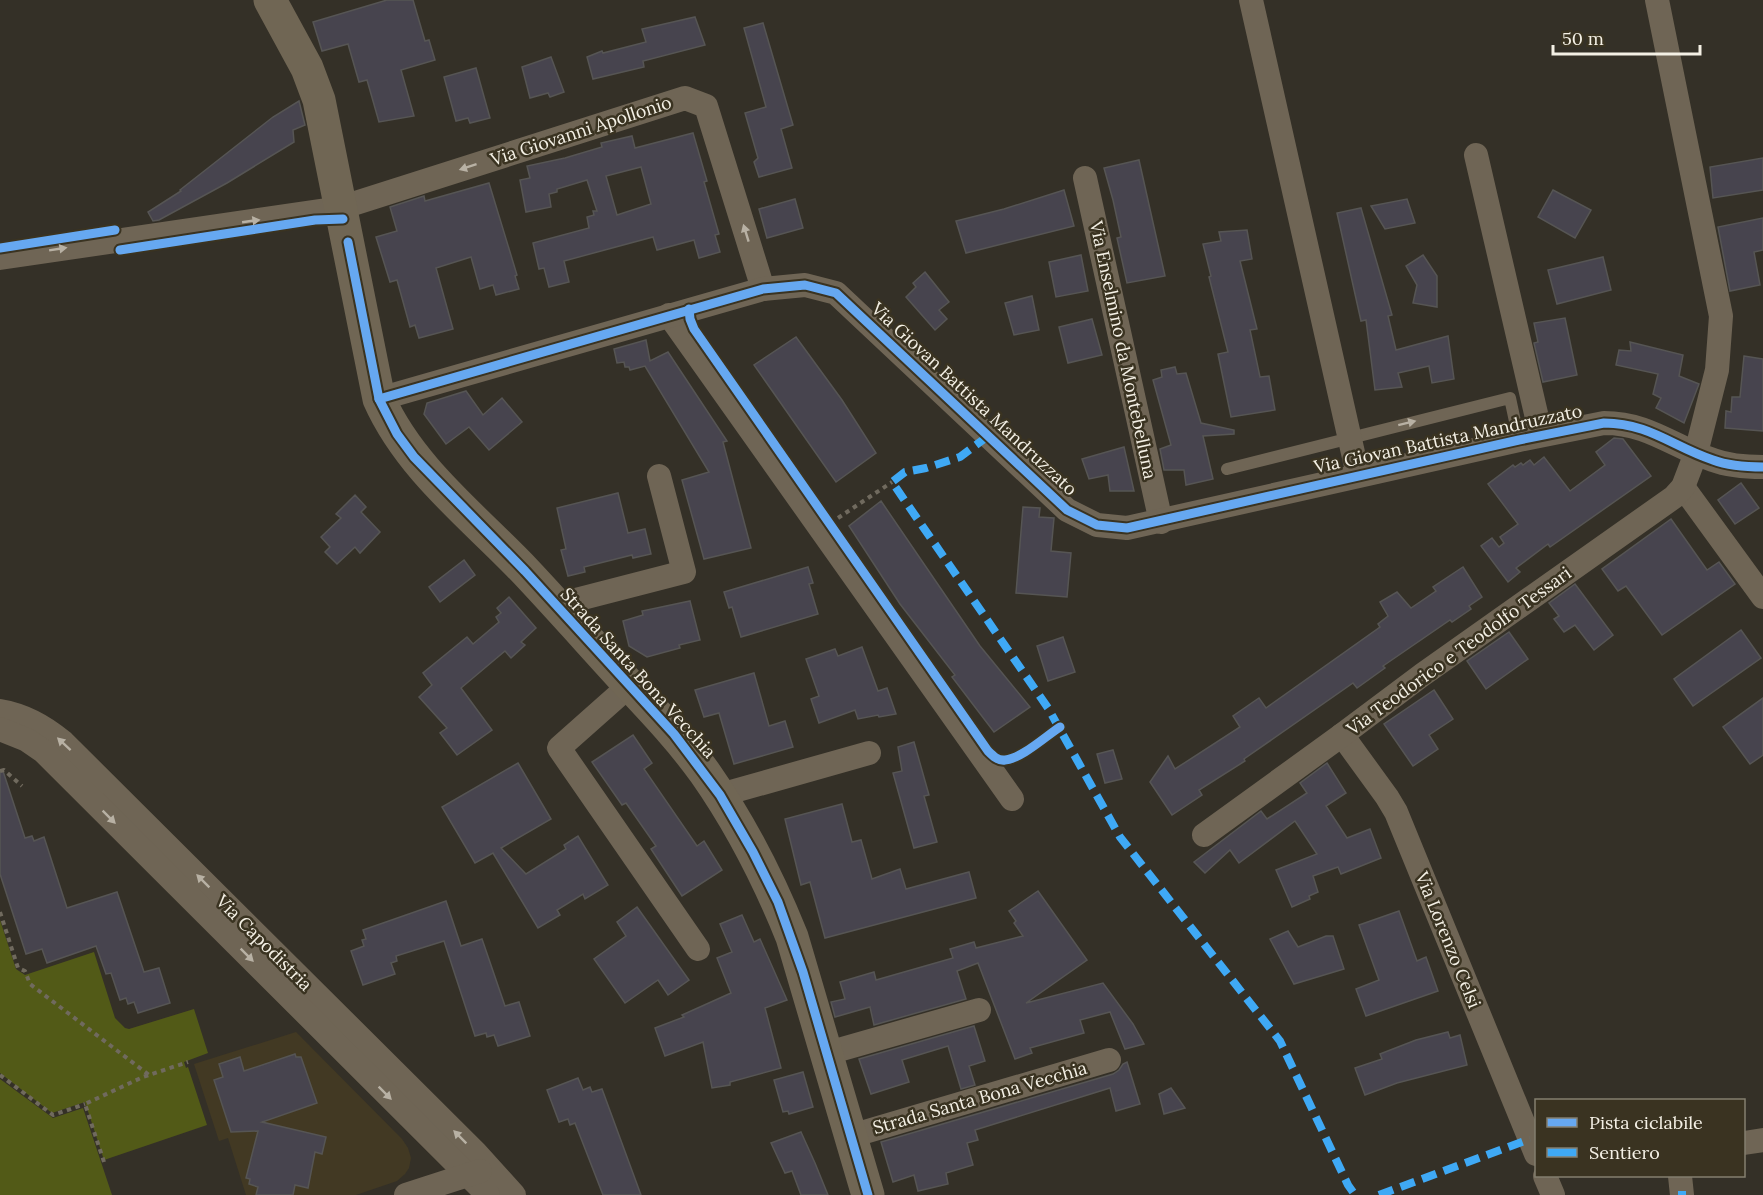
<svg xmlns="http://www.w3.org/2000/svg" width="1763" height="1195" font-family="Lora,serif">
  <rect width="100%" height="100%" fill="#343027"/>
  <!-- built -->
  <path fill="#423923" d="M296 1032 402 1139 408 1148 411 1158 409 1168 405 1174 397 1181 356 1195H246L228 1138 219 1141 194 1064Z"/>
  <!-- green -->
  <g fill="#525a17">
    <path d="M0 920 16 969 25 975 94 952 115 1018 125 1028 129 1029 194 1009 208 1053 184 1062 186 1068 188 1067 207 1125 104 1160 85 1102 52 1113 0 1073Z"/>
    <path d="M0 1079 53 1118 83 1108 112 1195H0Z"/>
  </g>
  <!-- building -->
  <g fill="#47444e" stroke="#565554" stroke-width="1.5" fill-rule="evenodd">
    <path d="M387 0H413L425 41 429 40 435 60 401 70 414 116 379 122 367 80 359 82 348 44 322 51 313 22Z"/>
    <path d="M695 17 705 45 643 61 644 67 593 79 587 57 602 51 603 53 646 42 642 29Z"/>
    <path d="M763 23 793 125 781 129 792 168 759 177 754 162 758 158 745 113 766 107 744 28Z"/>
    <path d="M551 57 564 92 550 97 548 93 530 98 522 67Z"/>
    <path d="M476 68 490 118 470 123 468 118 456 121 444 77Z"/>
    <path d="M299 101 305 125 293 130 294 142 227 183 159 220 153 221 148 212 181 191 180 190 273 117Z"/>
    <path d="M693 133 707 181 704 182 719 234 715 235 720 252 699 258 694 240 657 250 653 237 564 261 569 282 549 287 544 268 539 269 533 243 589 228 587 217 594 215 593 211H597L587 180 557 189V192L549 194 551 207 526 212 520 180 530 178 527 166 565 158 602 147 601 143 632 136 635 148ZM641 167 651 204 617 215 606 176Z"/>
    <path d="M1763 158V190L1713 198 1710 167Z"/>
    <path d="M1139 160 1165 276 1127 283 1117 238 1121 237 1113 200 1104 168Z"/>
    <path d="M489 183 517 275 515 276 519 289 496 295 493 285 480 289 471 257 436 268 453 329 419 338 415 325 410 327 397 280 390 282 376 237 397 231 390 207 424 196 425 201Z"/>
    <path d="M1064 190 1074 226 966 253 956 221 1004 209Z"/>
    <path d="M1553 190 1591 210 1575 238 1538 217Z"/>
    <path d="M795 199 803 228 767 238 759 209Z"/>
    <path d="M1407 199 1415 223 1385 229 1371 206Z"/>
    <path d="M1361 208 1392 315 1388 316 1396 350 1448 336 1454 379 1432 383 1429 366 1398 373 1402 387 1375 390 1366 320 1361 321 1337 213Z"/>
    <path d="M1763 218V250L1754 252 1760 285 1730 291 1718 227Z"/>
    <path d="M1247 230 1252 259 1240 261 1257 329 1250 330 1260 377 1269 376 1275 410 1231 417 1218 354 1228 352 1209 277 1211 276 1203 244 1221 241 1219 232Z"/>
    <path d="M1081 255 1088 291 1056 297 1049 262Z"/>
    <path d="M1423 255 1437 276V307L1413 303 1417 285 1406 266Z"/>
    <path d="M1603 257 1611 290 1557 304 1548 270Z"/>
    <path d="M925 272 949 302 939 310 947 319 935 330 906 297 916 287 913 283Z"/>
    <path d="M1032 296 1039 330 1014 335 1005 303Z"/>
    <path d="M1565 318 1577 375 1543 382 1534 343 1538 342 1534 323Z"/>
    <path d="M1092 319 1102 355 1068 363 1059 327Z"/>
    <path d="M796 337 842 400 876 453 836 482 754 365Z"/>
    <path d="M646 340 650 361 668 352 727 441 723 442 751 548 704 559 682 480 709 472 645 366 630 370 629 367H625L624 362 617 363 614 349Z"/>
    <path d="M1630 342 1683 355 1679 376 1699 384 1684 423 1656 408 1661 398 1653 394 1658 374 1616 365 1619 350 1631 351Z"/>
    <path d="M1744 356 1763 359V431L1725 428 1726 411 1731 412 1732 397H1740Z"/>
    <path d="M1175 367 1177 374 1186 373 1201 423 1234 430V434L1203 436 1213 479 1186 485 1184 470H1164L1160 449 1171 445 1153 380 1162 377 1161 370Z"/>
    <path d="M466 391 483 415 502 398 522 422 489 450 469 427 446 444 424 414 427 403Z"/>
    <path d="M1614 438 1623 439 1651 476 1550 547 1548 544 1516 568 1520 572 1508 582 1481 546 1492 538 1499 547 1504 543 1500 537 1518 524 1488 484 1513 465 1515 467 1521 463 1523 465 1530 460 1534 465 1544 457 1570 491 1605 465 1596 452Z"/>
    <path d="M1124 447 1134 491H1110L1108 475 1089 479 1082 459Z"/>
    <path d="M1741 483 1759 508 1735 524 1718 500Z"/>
    <path d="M618 493 628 533 645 529 651 554 633 558 632 555 584 567 585 572 568 576 561 550 566 549 557 508Z"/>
    <path d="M355 495 366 507 361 512 380 532 360 553 355 547 337 564 325 552 330 547 321 537 341 518 336 514Z"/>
    <path d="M881 501 980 646 1030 707 994 732 952 677 955 675 900 604 849 526Z"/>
    <path d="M1023 507 1040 508 1039 517 1054 518 1051 551 1071 553 1067 597 1016 593Z"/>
    <path d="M1671 519 1707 570 1719 562 1735 584 1662 635 1626 586 1618 591 1602 569Z"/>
    <path d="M464 560 475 575 440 602 429 587Z"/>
    <path d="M808 567 813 583 809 584 818 614 741 637 732 607 729 608 724 592Z"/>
    <path d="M1463 567 1482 597 1469 606 1471 609 1452 622 1450 620 1383 666 1385 668 1357 688 1353 683 1244 759 1245 761 1199 790 1202 795 1172 815 1150 782 1168 756 1175 769 1240 727 1233 716 1259 698 1266 708 1380 627 1378 624 1388 616 1380 602 1397 592 1411 608 1436 591 1433 587Z"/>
    <path d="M1575 584 1613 635 1594 650 1575 625 1564 632 1554 619 1559 616 1549 603Z"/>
    <path d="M509 597 536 628 521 642 525 645 511 658 505 651 461 688 492 730 457 755 440 733 447 728 419 697 432 685 423 673 467 637 473 644 499 622 496 617 501 613 497 608Z"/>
    <path d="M690 601 700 640 679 645 680 648 647 657 629 646 623 621 643 615 642 611Z"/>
    <path d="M1741 630 1761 658 1693 706 1674 679Z"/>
    <path d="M1509 632 1528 659 1486 689 1467 661Z"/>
    <path d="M1063 637 1075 672 1048 681 1037 646Z"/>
    <path d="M862 647 878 691 887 688 896 714 879 717 878 715 858 719 855 710 819 723 811 699 819 696 806 659 835 649 838 656Z"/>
    <path d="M754 673 769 726 785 721 793 747 734 764 719 713 704 717 695 690Z"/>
    <path d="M1434 690 1453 719 1429 735 1438 749 1413 766 1384 724Z"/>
    <path d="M1763 698V755L1750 764 1723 727Z"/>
    <path d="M633 735 652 763 644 769 697 846 704 841 722 870 682 896 651 849 656 846 626 803 622 805 592 762Z"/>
    <path d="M914 742 929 795 924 796 937 842 914 848 893 773 902 771 898 747Z"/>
    <path d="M1113 750 1122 779 1105 783 1097 754Z"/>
    <path d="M518 763 551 819 501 848 526 874 566 849 564 845 578 836 608 885 585 899 583 894 557 910 560 915 538 928 493 853 475 863 442 807Z"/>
    <path d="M1327 763 1346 793 1326 806 1347 838 1370 829 1381 858 1341 874 1338 867 1313 876 1318 892 1309 896 1310 899 1292 907 1276 870 1317 854 1295 821 1239 863 1230 850 1205 873 1194 862 1261 811 1267 819 1307 793 1300 783Z"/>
    <path d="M0 771H3L25 838 32 836 34 841 44 837 67 908 117 892 144 972 159 968 170 1003 138 1013 134 1002 128 1004 126 998 120 1000 111 973 106 974 96 946 47 963 42 949 26 954 0 874Z"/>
    <path d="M842 804 852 842 861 840 872 879 900 869 906 889 969 872 976 898 825 938 810 882 801 885 785 819Z"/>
    <path d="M1038 891 1087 960 1026 1003 1103 983 1133 1024 1144 1044 1125 1049 1110 1012 1080 1020 1084 1033 1030 1048 1032 1053 1015 1059 978 963 957 971 966 999 874 1025 870 1007 835 1017 831 1002 845 999 840 982 874 972 876 980 953 958 950 949 974 942 976 948 1023 936 1014 923 1016 921 1009 911Z"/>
    <path d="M446 901 461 946 482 939 505 1006 519 1002 530 1036 498 1046 494 1035 487 1037 486 1033 475 1036 444 941 396 956 397 961 391 963 395 974 363 985 351 951 364 946 362 940 366 939 363 930Z"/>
    <path d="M637 907 689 980 668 995 658 980 625 1003 594 959 626 936 617 922Z"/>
    <path d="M1399 911 1417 961 1426 957 1438 991 1366 1016 1356 989 1379 980 1359 925Z"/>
    <path d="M742 915 754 942 760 939 787 1000 765 1008 781 1068 730 1082V1085L712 1088 703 1042 665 1056 655 1028 684 1017 682 1015 731 993 717 958 732 952 720 924Z"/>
    <path d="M1288 931 1298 947 1326 936H1333L1344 969 1294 984 1270 939Z"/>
    <path d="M974 1026 985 1061 969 1066 975 1085 961 1089 948 1046 902 1060 909 1082 871 1094 859 1059Z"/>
    <path d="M1448 1032 1450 1038 1460 1035 1467 1065 1397 1083 1365 1095 1355 1068 1382 1059 1380 1054 1416 1040Z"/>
    <path d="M295 1054 296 1057H301L317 1103 262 1122 326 1137 322 1154 315 1152 308 1188 295 1185 293 1195H256L258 1187 249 1184 250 1179 246 1178 258 1131 231 1132 214 1080 223 1077 219 1064 240 1057 244 1071Z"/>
    <path d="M1127 1062 1140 1104 1116 1111 1110 1088 975 1130 978 1140 967 1143 973 1165 946 1173 948 1184 918 1191 914 1175 893 1182 881 1142 1113 1074 1119 1070 1123 1064Z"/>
    <path d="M803 1072 813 1107 789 1114 788 1111 783 1112 774 1080Z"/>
    <path d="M578 1078 583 1090 590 1087 592 1092 602 1089 641 1195H603L575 1123 570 1125 568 1119 559 1122 547 1090Z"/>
    <path d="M1171 1088 1185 1108 1164 1114 1159 1094Z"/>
    <path d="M801 1132 815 1163 828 1195H801L792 1171 785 1173 771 1143Z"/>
  </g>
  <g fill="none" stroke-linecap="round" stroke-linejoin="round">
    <!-- path -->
    <g stroke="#706a5e" stroke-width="4" stroke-dasharray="4.5 4.5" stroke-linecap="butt">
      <path d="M838 518 892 482"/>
      <path d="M0 771 4 770 22 786"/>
      <path d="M0 912 18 968 25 971 30 984 149 1075"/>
      <path d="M0 1075 53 1115 85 1104"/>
      <path d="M104 1162 85 1104 143 1077 188 1062"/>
    </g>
    <!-- lane -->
    <path stroke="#6f6555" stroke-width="12" d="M1227 469 1510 398 1519 440"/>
    <!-- street -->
    <g stroke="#6f6555" stroke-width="24">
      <path d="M1251 0 1358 475"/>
      <path d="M1476 155 1541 435"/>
      <path d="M1085 178 1161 522"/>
      <path d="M0 258 340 208 685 98 706 106 763 289"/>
      <path d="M669 315 1012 799"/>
      <path d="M379 399 763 289 805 285 836 293 1067 510 1097 525 1127 528 1519 440 1604 423C1649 423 1673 447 1713 460 1729 466 1746 467 1763 467"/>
      <path d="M1683 487 1763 597"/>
      <path d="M556 605 684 572 659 476"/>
      <path d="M630 685 559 748 698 949"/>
      <path d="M0 711C24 715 44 726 63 742L476 1153 514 1195"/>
      <path d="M0 729 27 740 43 751 488 1195"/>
      <path d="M1342 735 1387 797 1396 812 1536 1154"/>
      <path d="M720 795 869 753"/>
      <path d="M1204 835 1342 735 1422 675 1674 497 1683 487 1696 453 1717 370 1721 316 1657 0"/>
      <path d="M828 1053 979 1010"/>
      <path d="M851 1136 1109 1060"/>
      <path d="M1744 1143 1763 1140"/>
      <path d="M1545 1176 1553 1195"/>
      <path d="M1680 1176 1682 1195"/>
      <path d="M406 1195 480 1171"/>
    </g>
    <!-- secondary -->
    <path stroke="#706654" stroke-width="33" d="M270 0 307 68 319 100 379 399C410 469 475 518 526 572 558 606 589 641 621 676 650 707 680 738 705 773 740 823 769 880 792 937L868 1195"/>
    <!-- quiet -->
    <g stroke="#3fa9f5" stroke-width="8" stroke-dasharray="15 8" stroke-linecap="butt">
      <path d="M988 436 960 457 926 468 905 472 892 482 1048 708 1120 837 1280 1041 1348 1185 1355 1195"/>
      <path d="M1682 1191V1195"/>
      <path d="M1379 1195 1530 1139"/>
    </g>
    <!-- cycleway casing -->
    <g stroke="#3a3321" stroke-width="13">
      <g id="cycleway">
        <path d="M348 242 379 399 397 434 414 457 525 571 674 734 720 795 753 852 778 902 803 972 868 1195"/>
        <path d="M0 248 115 230"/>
        <path d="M120 250 315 220 343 219"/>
        <path d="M689 309 690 319 694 329 988 751C993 756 998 761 1005 760 1021 759 1046 736 1060 727"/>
        <path d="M379 399 763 289 805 285 836 293 1067 510 1097 525 1127 528 1519 440 1604 423C1649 423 1673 447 1713 460 1729 466 1746 467 1763 467"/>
      </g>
    </g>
    <!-- cycleway -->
    <use href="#cycleway" stroke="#66a8f1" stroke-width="9"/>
  </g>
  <!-- one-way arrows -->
  <defs><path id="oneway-solid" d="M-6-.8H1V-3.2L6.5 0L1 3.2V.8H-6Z" transform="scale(1.5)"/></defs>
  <g fill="#b8b1a4">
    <use href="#oneway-solid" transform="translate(468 167) rotate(162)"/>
    <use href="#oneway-solid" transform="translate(251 221) rotate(-8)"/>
    <use href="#oneway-solid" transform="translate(746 233) rotate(-107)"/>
    <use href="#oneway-solid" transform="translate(58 249) rotate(-9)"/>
    <use href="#oneway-solid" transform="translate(1407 423) rotate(-14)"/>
    <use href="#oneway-solid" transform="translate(64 744) rotate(-137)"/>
    <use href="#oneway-solid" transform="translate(109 817) rotate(45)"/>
    <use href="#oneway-solid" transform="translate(203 881) rotate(-135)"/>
    <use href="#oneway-solid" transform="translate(247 955) rotate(45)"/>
    <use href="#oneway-solid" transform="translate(385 1093) rotate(45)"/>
    <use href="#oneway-solid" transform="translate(460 1137) rotate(-135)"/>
  </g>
  <g text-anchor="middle" stroke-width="5" stroke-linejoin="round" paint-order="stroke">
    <!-- street labels -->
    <g font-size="18" fill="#f4f0e5" stroke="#3a3321">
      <text transform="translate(581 131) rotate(-18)" y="6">Via Giovanni Apollonio</text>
      <text transform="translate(1123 350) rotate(78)" y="6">Via Enselmino da Montebelluna</text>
      <text transform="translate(974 399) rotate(43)" y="6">Via Giovan Battista Mandruzzato</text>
      <text transform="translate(1448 439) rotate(-12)" y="6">Via Giovan Battista Mandruzzato</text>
      <text transform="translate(1459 651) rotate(-36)" y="6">Via Teodorico e Teodolfo Tessari</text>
      <text transform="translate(638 673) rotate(48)" y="6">Strada Santa Bona Vecchia</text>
      <text transform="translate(1448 940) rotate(68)" y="6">Via Lorenzo Celsi</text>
      <text transform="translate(264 943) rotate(45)" y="6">Via Capodistria</text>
      <text transform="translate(980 1098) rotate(-16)" y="6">Strada Santa Bona Vecchia</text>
    </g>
  </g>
  <!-- legend -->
  <rect x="1535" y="1099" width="210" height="78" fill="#3a3321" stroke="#847f6f" stroke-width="1.5"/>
  <rect x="1547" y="1118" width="30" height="9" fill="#66a8f1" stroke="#847f6f" stroke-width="1.5"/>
  <text x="1589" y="1129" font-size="18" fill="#f4f0e5">Pista ciclabile</text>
  <rect x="1547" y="1148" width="30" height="9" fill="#3fa9f5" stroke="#847f6f" stroke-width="1.5"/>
  <text x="1589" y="1159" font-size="18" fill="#f4f0e5">Sentiero</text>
  <!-- scale -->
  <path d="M1553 45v9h147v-9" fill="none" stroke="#f4f0e5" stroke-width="3"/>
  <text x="1562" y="45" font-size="18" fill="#f4f0e5" stroke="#3a3321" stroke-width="4.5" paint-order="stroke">50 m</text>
</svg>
